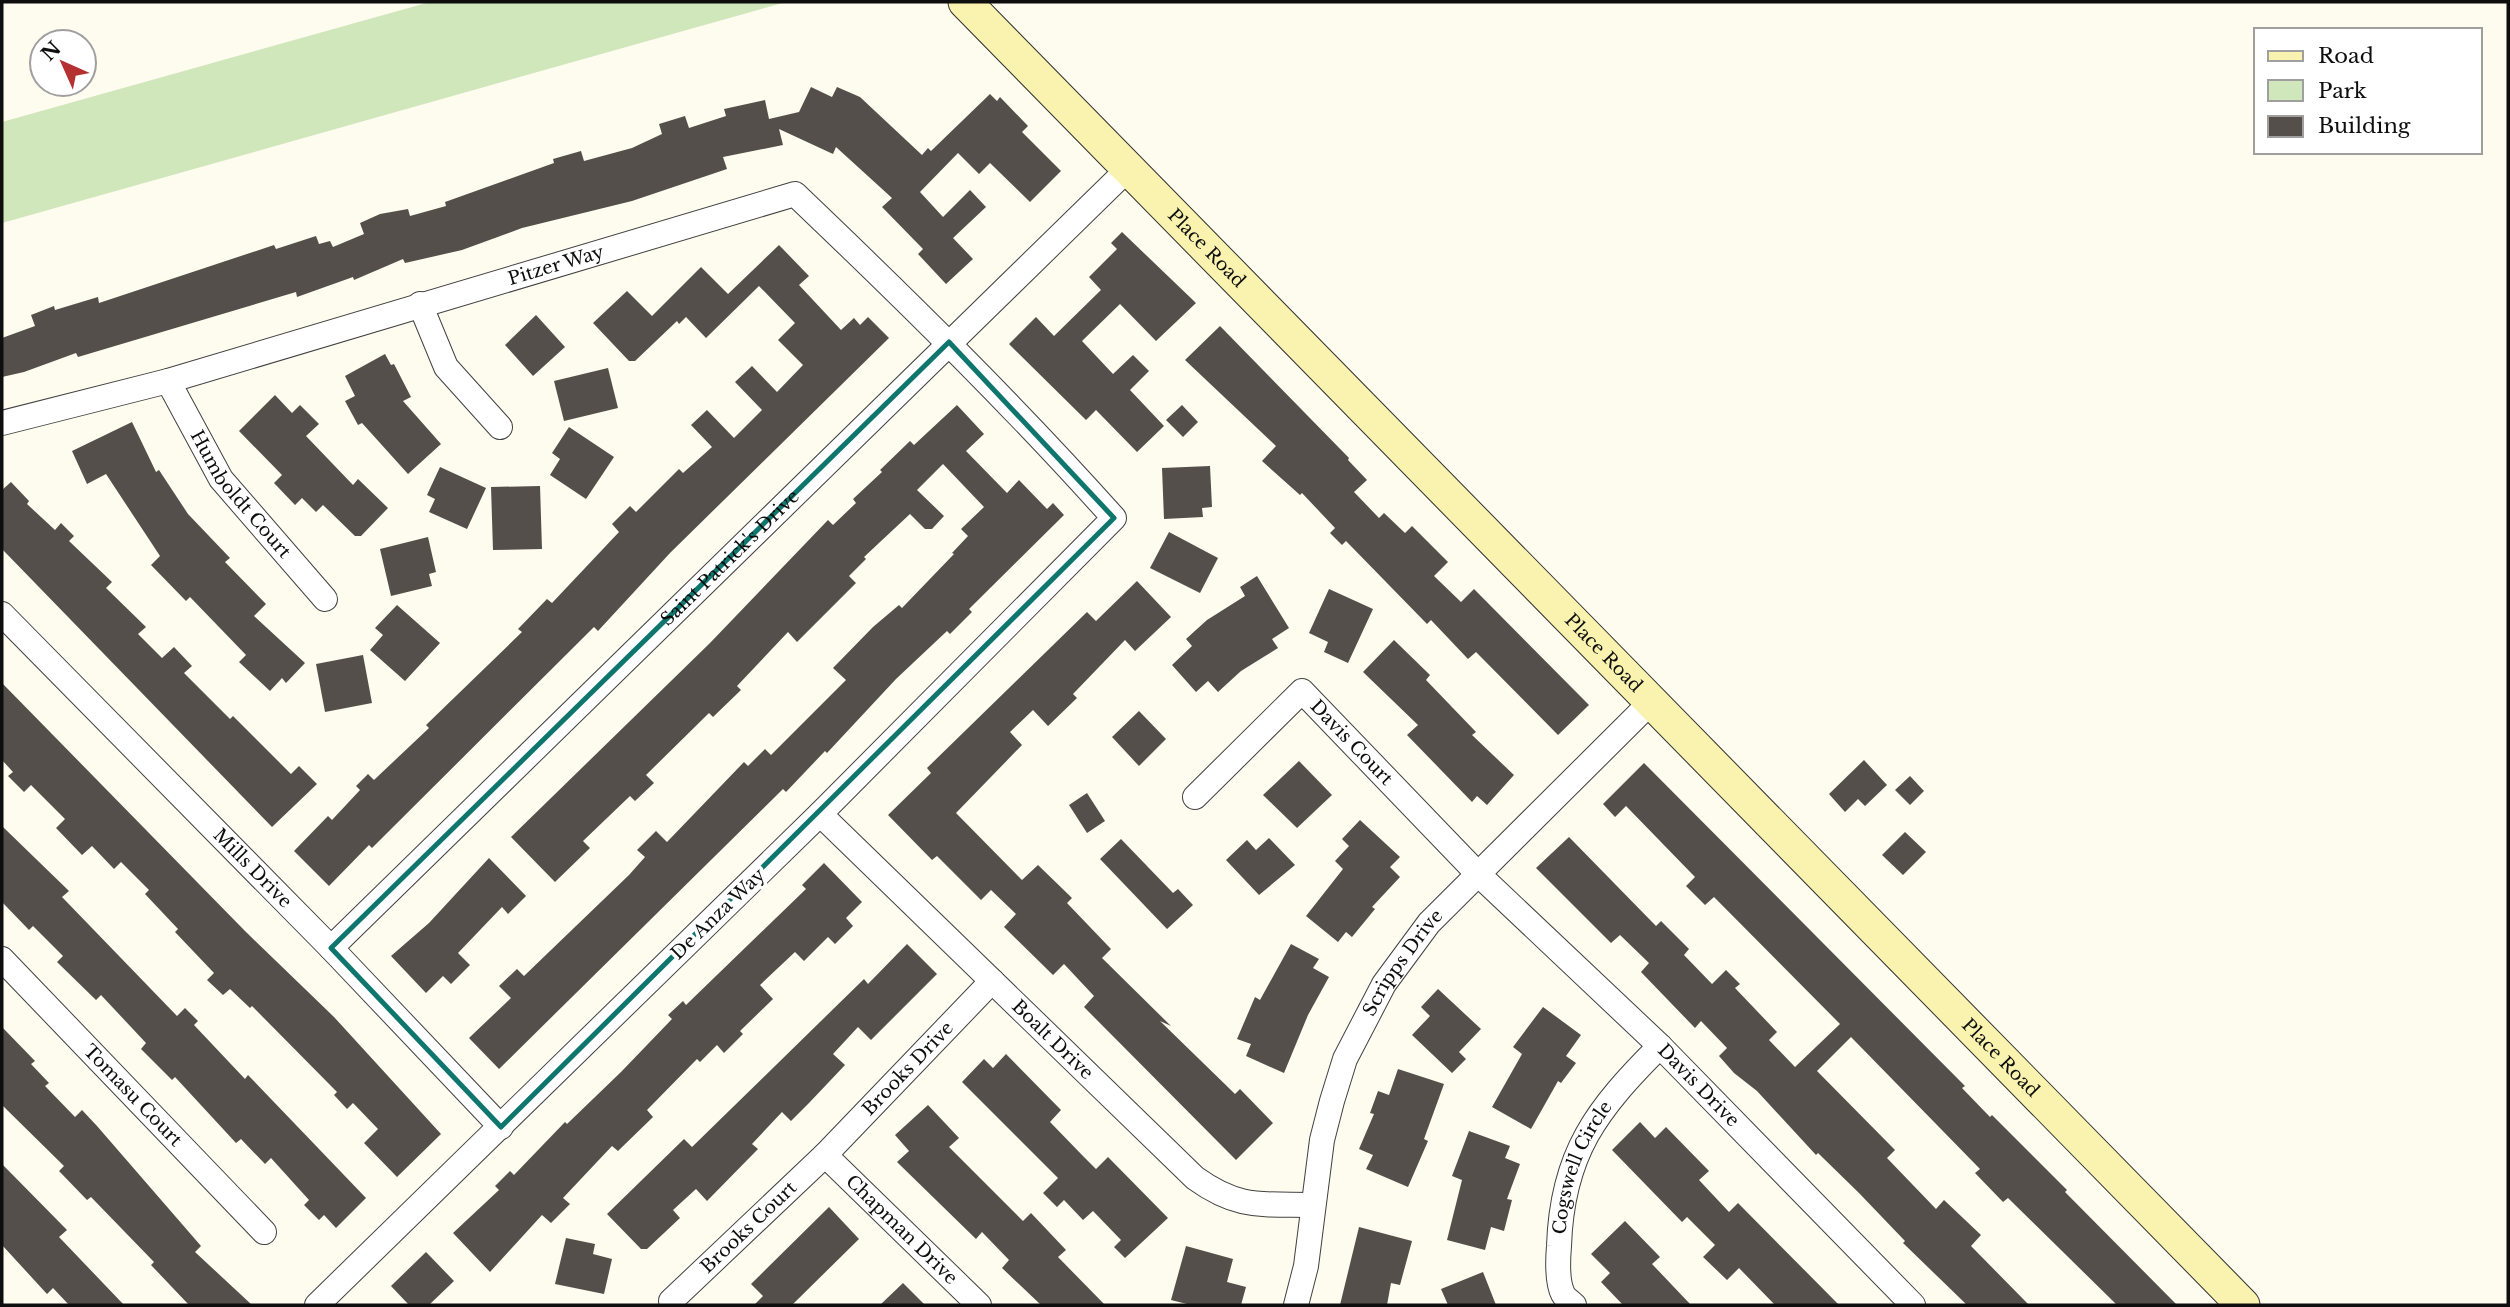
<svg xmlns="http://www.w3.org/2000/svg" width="2510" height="1307" font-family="'Libre Baskerville',serif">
  <rect width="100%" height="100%" fill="#fefbef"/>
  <!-- green -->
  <path fill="#d0e6bb" d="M430 2H786L2 223V122Z"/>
  <!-- building -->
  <g fill="#554f4b">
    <path d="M811 87 832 97 837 87 860 97 922 155 928 148 931 151 990 94 997 101 1000 97 1028 126 1022 132 1061 171 1030 202 990 163 979 174 958 153 920 192 943 217 970 190 986 207 953 238 973 259 946 284 918 254 923 249 882 207 892 198 836 147 833 154 779 129 783 145 723 157 727 169 632 201 522 228 462 250 405 263 403 259 354 280 353 277 297 297 296 292 78 357 76 353 24 372 2 377V338L35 326 31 315 54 306 55 310 98 297 99 303 274 245 276 249 316 236 319 244 330 241 333 247 364 234 360 223 380 214 408 209 410 216 446 206 445 202 554 163 553 159 581 151 584 161 632 148 662 134 659 124 685 116 689 128 726 116 724 109 765 100 769 119 799 112Z"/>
    <path d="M1122 232 1196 303 1156 341 1120 304 1082 341 1113 374 1133 355 1149 371 1130 390 1164 426 1137 452 1096 410 1086 420 1009 344 1036 317 1054 336 1101 290 1089 277 1117 249 1111 243Z"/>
    <path d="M779 245 809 276 799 285 841 330 854 318 860 325 868 317 889 338 670 553 598 631 594 627 372 848 369 845 329 886 294 851 328 816 332 820 360 790 356 786 368 774 374 780 429 728 426 725 522 632 518 629 547 599 552 603 619 532 612 524 630 506 636 512 679 469 683 473 712 447 691 425 707 410 734 438 762 410 735 382 752 366 777 392 803 365 778 340 795 323 759 286 706 338 686 317 679 324 677 321 635 361H629L593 323 627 291 652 316 701 267 728 294Z"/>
    <path d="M536 315 565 347 533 376 505 345Z"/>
    <path d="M1220 326 1349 458 1348 460 1367 480 1354 492 1379 518 1384 513 1405 533 1412 526 1448 562 1434 576 1461 602 1474 589 1589 705 1558 735 1476 652 1468 659 1431 620 1427 624 1346 541 1342 545 1330 533 1335 528 1302 493 1300 495 1262 461 1276 446 1185 360Z"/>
    <path d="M385 354 391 365 394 364 411 397 403 401 441 444 408 474 362 423 358 425 345 401 355 396 345 376Z"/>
    <path d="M608 368 618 408 564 421 554 381Z"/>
    <path d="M275 395 292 413 300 405 319 424 306 436 353 485 358 479 388 508 361 536H355L323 505 316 512 302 498 295 505 274 483 282 475 239 431Z"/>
    <path d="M957 405 984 434 966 451 1007 493 1019 480 1047 509 1053 503 1064 515 969 609 972 612 950 634 947 631 896 679 827 753 825 751 786 792 783 789 499 1069 469 1038 511 998 499 986 517 969 524 976 629 875 645 857 637 850 656 831 667 842 744 762 748 766 765 749 771 755 846 680 833 668 873 627 899 605 902 608 954 554 952 553 968 536 961 529 984 507 943 464 917 490 944 516 932 529H925L910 514 864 557 866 559 849 576 856 583 797 642 788 632 737 686 741 690 713 717 709 713 646 775 654 783 635 801 630 796 583 841 590 848 555 882 511 837 710 643 828 520 833 525 856 503 853 499 882 472 880 470 910 441 914 445Z"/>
    <path d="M1182 405 1198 422 1183 437 1166 420Z"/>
    <path d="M132 422 156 472 159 470 188 514 230 558 225 562 266 604 254 616 305 663 286 683 282 678 270 691 239 662 246 655 190 597 186 601 151 565 160 556 106 474 87 484 72 451Z"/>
    <path d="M569 427 614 457 586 499 550 475 560 459 552 453Z"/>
    <path d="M1210 466 1212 507 1202 508 1203 517 1164 519 1162 468Z"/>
    <path d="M440 467 486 488 467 529 429 512 435 499 427 495Z"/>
    <path d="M11 482 29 501 27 504 55 530 61 523 74 536 69 541 112 582 106 588 146 627 138 634 162 658 174 647 192 666 184 673 230 719 233 716 291 774 299 766 317 784 272 827 2 549V490Z"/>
    <path d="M540 486 542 549 493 550 491 487Z"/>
    <path d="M1169 532 1218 558 1200 593 1150 568Z"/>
    <path d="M428 537 436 572 429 574 432 586 391 596 380 549Z"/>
    <path d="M1257 576 1289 628 1272 639 1278 648 1241 671 1218 692 1208 681 1196 692 1172 665 1192 646 1186 639 1207 620 1245 596 1240 587Z"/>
    <path d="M1137 581 1171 617 1135 651 1125 640 1073 694 1077 698 1048 726 1033 710 1010 732 1022 745 956 813 1022 880 1038 865 1072 898 1067 903 1111 949 1102 958 1171 1026 1160 1021 1235 1094 1240 1089 1273 1123 1236 1160 1084 1007 1094 996 1064 964 1053 975 1004 927 1016 914 991 890 981 900 937 856 932 860 888 815 931 773 927 768 1087 612 1096 621Z"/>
    <path d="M1329 589 1373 609 1348 663 1324 652 1328 642 1309 633Z"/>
    <path d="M397 605 440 643 405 681 370 650 383 635 375 628Z"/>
    <path d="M1394 640 1430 675 1426 680 1476 732 1472 735 1514 775 1487 805 1477 796 1472 802 1407 735 1418 725 1363 672Z"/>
    <path d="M363 655 372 703 325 712 316 664Z"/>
    <path d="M2 683 245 931 334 1017 441 1134 397 1177 364 1143 378 1129 353 1103 347 1109 334 1095 337 1092 252 1006 250 1008 230 989 223 995 207 980 214 973 175 932 178 929 145 894 149 890 121 862 114 869 92 846 82 855 56 828 65 819 31 785 24 792 8 776 13 772 2 760Z"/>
    <path d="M1139 711 1166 739 1139 766 1112 737Z"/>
    <path d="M1864 760 1887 785 1865 806 1858 799 1845 812 1829 794Z"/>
    <path d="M1299 761 1332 795 1297 828 1263 795Z"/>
    <path d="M1644 763 1965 1086 1962 1088 1990 1117 1992 1115 2067 1190 2065 1192 2177 1305H2117L2008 1198 2003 1202 1975 1173 1980 1169 1851 1037 1817 1071 1895 1150 1887 1158 1936 1209 1944 1200 1981 1235 1971 1246 2029 1305H1967L1903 1243 1905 1241 1859 1193 1818 1153 1816 1155 1757 1091 1734 1073 1719 1056 1727 1048 1701 1021 1695 1028 1641 972 1649 963 1620 935 1611 943 1536 868 1569 837 1656 926 1661 921 1689 949 1684 955 1712 984 1726 970 1740 984 1735 988 1777 1032 1769 1040 1795 1067 1840 1024 1714 897 1705 905 1686 886 1695 877 1626 806 1615 817 1603 804Z"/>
    <path d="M1910 776 1924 791 1910 805 1895 790Z"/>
    <path d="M1087 793 1105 821 1087 833 1069 805Z"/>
    <path d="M1360 820 1400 857 1390 867 1400 877 1372 907 1375 909 1352 937 1346 932 1338 942 1306 916 1343 869 1335 861 1349 846 1342 839Z"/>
    <path d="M2 826 69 891 62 897 177 1016 185 1008 198 1021 194 1025 245 1079 248 1075 366 1198 336 1228 324 1215 319 1220 304 1205 309 1200 271 1158 265 1164 241 1139 236 1143 175 1077 172 1080 141 1049 146 1043 101 995 96 1000 57 962 63 956 33 926 29 930 2 902Z"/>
    <path d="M1905 832 1926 852 1903 875 1882 855Z"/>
    <path d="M1269 838 1295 865 1259 895 1226 860 1247 840 1256 850Z"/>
    <path d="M1121 839 1173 893 1178 889 1193 905 1167 929 1100 859Z"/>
    <path d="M489 858 526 896 508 914 502 907 458 953 470 965 451 984 443 976 426 993 391 956 429 923Z"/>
    <path d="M824 863 862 902 846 918 853 926 835 944 828 937 804 961 795 952 760 985 773 999 740 1031 743 1034 724 1053 717 1045 700 1062 697 1059 647 1110 653 1117 618 1151 612 1146 563 1198 570 1204 551 1223 542 1215 490 1272 453 1233 499 1190 495 1186 510 1171 514 1175 565 1122 567 1124 621 1072 672 1019 668 1015 683 1001 686 1005 806 889 802 885Z"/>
    <path d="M907 944 937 974 871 1040 858 1027 833 1054 845 1065 809 1103 791 1121 782 1112 752 1144 758 1149 707 1201 696 1189 673 1210 680 1218 647 1249H641L607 1214 684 1139 692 1147 864 979 868 984Z"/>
    <path d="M1291 944 1319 959 1313 968 1329 977 1308 1015 1284 1073 1246 1056 1251 1044 1237 1039 1255 997 1260 1000Z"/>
    <path d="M1438 989 1481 1029 1459 1052 1466 1059 1452 1073 1412 1035 1430 1016 1421 1007Z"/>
    <path d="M1543 1007 1581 1035 1566 1056 1576 1063 1561 1083 1558 1081 1531 1129 1492 1107 1522 1054 1513 1047Z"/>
    <path d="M2 1027 35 1061 31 1064 49 1083 45 1086 75 1117 82 1110 97 1126 201 1246 195 1252 252 1305H189L151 1265 154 1262 91 1197 87 1200 59 1171 64 1166 2 1105Z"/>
    <path d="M1006 1054 1061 1110 1050 1122 1082 1155 1096 1169 1108 1157 1168 1218 1125 1258 1114 1247 1121 1240 1093 1211 1083 1220 1064 1200 1057 1207 1043 1193 1058 1178 962 1082 984 1059 993 1068Z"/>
    <path d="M1398 1069 1444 1084 1424 1139 1428 1141 1408 1187 1366 1169 1373 1155 1359 1149 1374 1114 1370 1113 1378 1091 1389 1095Z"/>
    <path d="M928 1105 959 1138 949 1147 1023 1221 1031 1213 1066 1250 1058 1257 1105 1305H1041L1002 1268 1009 1260 982 1232 976 1239 897 1162 909 1151 895 1135Z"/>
    <path d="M1640 1122 1655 1138 1666 1127 1709 1171 1699 1180 1729 1212 1738 1203 1839 1305H1775L1739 1268 1727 1280 1703 1257 1715 1245 1687 1217 1682 1222 1612 1150Z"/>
    <path d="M1469 1131 1510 1146 1505 1158 1520 1164 1507 1199 1512 1200 1504 1231 1491 1227 1485 1250 1447 1240 1462 1180 1452 1176Z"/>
    <path d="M2 1164 67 1230 59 1237 124 1305H69L53 1288 47 1294 2 1245Z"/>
    <path d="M829 1207 859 1239 792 1305H754L763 1296 751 1284Z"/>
    <path d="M1625 1221 1660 1257 1652 1264 1691 1305H1623L1601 1282 1610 1273 1591 1254Z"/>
    <path d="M1359 1227 1412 1241 1400 1285 1391 1283 1387 1305H1340Z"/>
    <path d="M566 1238 595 1244 593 1254 612 1259 604 1294 555 1284Z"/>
    <path d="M1186 1246 1233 1259 1227 1282 1246 1287 1241 1305H1191L1171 1300Z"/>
    <path d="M426 1252 454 1281 429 1305H409L391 1286Z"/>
    <path d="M1483 1272 1496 1305H1448L1441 1289Z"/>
    <path d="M903 1283 925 1305H880Z"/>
  </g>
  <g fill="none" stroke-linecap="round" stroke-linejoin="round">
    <!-- street casing -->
    <g stroke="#414141" stroke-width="26">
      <g id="street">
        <path d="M420 304 446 367 500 427"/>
        <path id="s1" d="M168 381 221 479 325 599"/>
        <path id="s2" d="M2 423 168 381 795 194C905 299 1013 405 1114 518L820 814 317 1305"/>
        <path id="s3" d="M2 614 331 948 501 1127"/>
        <path id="s4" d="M1195 797 1302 691 1477 873 1660 1046 1913 1305"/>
        <path id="s5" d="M820 814 1195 1178C1238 1209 1261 1204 1311 1205"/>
        <path id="s6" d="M331 948 1129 168"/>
        <path id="s7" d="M2 959 264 1232"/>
        <path id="s8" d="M825 1155 979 1305"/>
        <path id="s9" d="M671 1301 825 1155 992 981"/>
        <path id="s10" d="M1296 1305 1306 1266 1322 1140 1332 1101 1345 1059 1384 984 1429 923 1653 700"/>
        <path id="s11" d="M1574 1305C1571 1302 1565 1298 1563 1294 1557 1282 1558 1258 1559 1246 1562 1153 1597 1109 1660 1046"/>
      </g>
    </g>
    <!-- secondary casing -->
    <g stroke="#303030" stroke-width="35">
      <g id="secondary">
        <path id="s12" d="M965 2 2243 1305"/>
      </g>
    </g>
    <!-- street -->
    <use href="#street" stroke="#fff" stroke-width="24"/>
    <!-- secondary -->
    <use href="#secondary" stroke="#f9f3af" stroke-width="33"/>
  </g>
  <!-- marked area -->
  <path fill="none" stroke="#0f766e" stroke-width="5" stroke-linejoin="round" d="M949 342 1114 518 501 1127 331 948Z"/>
  <g text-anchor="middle" stroke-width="7" stroke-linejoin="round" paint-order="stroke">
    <!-- street labels -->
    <g font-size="18" fill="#0e0e0e" stroke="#fff">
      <text dy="6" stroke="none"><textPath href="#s12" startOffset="345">Place Road</textPath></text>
      <text dy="6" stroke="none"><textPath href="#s2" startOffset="576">Pitzer Way</textPath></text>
      <text dy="6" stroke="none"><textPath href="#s1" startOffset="135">Humboldt Court</textPath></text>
      <text dy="6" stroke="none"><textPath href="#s6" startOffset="558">Saint Patrick's Drive</textPath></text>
      <text dy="6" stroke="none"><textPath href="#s12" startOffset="912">Place Road</textPath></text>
      <text dy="6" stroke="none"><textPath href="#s4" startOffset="222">Davis Court</textPath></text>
      <text dy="6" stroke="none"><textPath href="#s3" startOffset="357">Mills Drive</textPath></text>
      <text transform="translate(718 914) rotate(-44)" y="6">De Anza Way</text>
      <text dy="6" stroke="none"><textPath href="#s10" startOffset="364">Scripps Drive</textPath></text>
      <text dy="6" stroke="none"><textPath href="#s5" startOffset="324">Boalt Drive</textPath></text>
      <text dy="6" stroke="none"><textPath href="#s12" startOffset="1479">Place Road</textPath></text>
      <text dy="6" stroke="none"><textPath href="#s9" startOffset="332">Brooks Drive</textPath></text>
      <text dy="6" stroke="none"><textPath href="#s4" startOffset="710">Davis Drive</textPath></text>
      <text dy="6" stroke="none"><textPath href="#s7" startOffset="189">Tomasu Court</textPath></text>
      <text dy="6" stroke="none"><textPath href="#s11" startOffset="147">Cogswell Circle</textPath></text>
      <text dy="6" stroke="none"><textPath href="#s9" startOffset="107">Brooks Court</textPath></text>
      <text dy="6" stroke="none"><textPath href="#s8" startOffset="107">Chapman Drive</textPath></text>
    </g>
  </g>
  <!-- border -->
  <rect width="2510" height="1307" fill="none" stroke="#0e0e0e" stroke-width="7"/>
  <!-- legend -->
  <rect x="2254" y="28" width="228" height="126" fill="#ffffff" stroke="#9f9f9f" stroke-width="2"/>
  <rect x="2268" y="51" width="35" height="10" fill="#f9f3af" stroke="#9f9f9f" stroke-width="2"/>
  <text x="2318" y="63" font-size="21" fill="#0e0e0e">Road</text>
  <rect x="2268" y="80" width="35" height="21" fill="#d0e6bb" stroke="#9f9f9f" stroke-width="2"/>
  <text x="2318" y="98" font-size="21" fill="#0e0e0e">Park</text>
  <rect x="2268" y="116" width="35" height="21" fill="#554f4b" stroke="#9f9f9f" stroke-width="2"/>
  <text x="2318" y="133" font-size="21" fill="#0e0e0e">Building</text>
  <!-- north arrow -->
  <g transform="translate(63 63) rotate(315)"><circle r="33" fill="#ffffff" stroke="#9f9f9f" stroke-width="2"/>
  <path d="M0-5L12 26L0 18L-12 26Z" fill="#b43031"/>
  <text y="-10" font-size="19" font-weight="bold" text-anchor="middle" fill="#0e0e0e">N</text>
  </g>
</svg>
